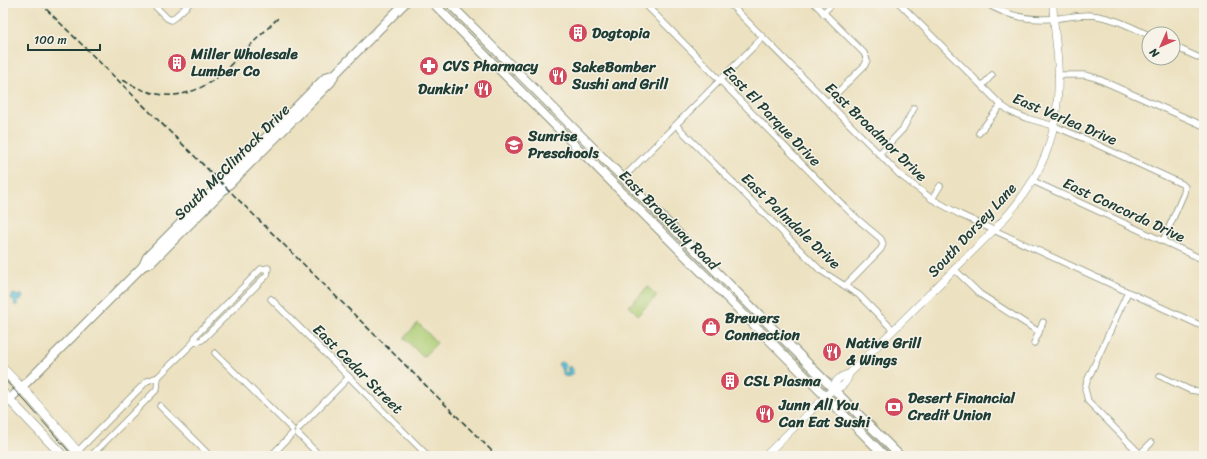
<svg xmlns="http://www.w3.org/2000/svg" width="1207" height="459" font-family="Sriracha,sans-serif">
  <rect width="100%" height="100%" fill="#f7f3e8"/>
  <filter id="ink" filterUnits="userSpaceOnUse"><feTurbulence type="fractalNoise" baseFrequency=".025" numOctaves="2"/><feDisplacementMap in="SourceGraphic" scale="8" xChannelSelector="R" yChannelSelector="G"/><feConvolveMatrix kernelMatrix="1 2 1 2 8 2 1 2 1" color-interpolation-filters="sRGB"/></filter>
  <filter id="wash" filterUnits="userSpaceOnUse"><feTurbulence type="fractalNoise" baseFrequency=".012" numOctaves="4" result="noise"/><feDisplacementMap in="SourceGraphic" scale="16" xChannelSelector="R" yChannelSelector="G"/><feGaussianBlur stdDeviation="0.9" result="paint"/><feColorMatrix in="noise" values="0 0 0 0 0 0 0 0 0 0 0 0 0 0 0 0 0 1.4 0 .05"/><feComposite in="paint" operator="in"/></filter>
  <g filter="url(#wash)">
    <rect width="100%" height="100%" fill="#ece1c0"/>
    <!-- green -->
    <g fill="#aece76" stroke="#668655">
      <path d="M648 287 657 296 638 315 629 306Z"/>
      <path d="M418 323 437 343 423 357 404 338Z"/>
    </g>
    <!-- water -->
    <g fill="#5ec3dc" stroke="#3e8088">
      <path d="M13 294 18 296 22 295 23 297 22 299 19 300 18 304 16 306 14 304 15 302 11 298Z"/>
      <path d="M560 362 563 363 566 366 564 371 566 373H568V367H571L573 369C573 375 568 379 563 375L561 368 558 364Z"/>
    </g>
  </g>
  <g filter="url(#ink)">
    <g fill="none" stroke-linecap="round" stroke-linejoin="round">
      <!-- minor casing -->
      <g stroke="#868f7a" stroke-width="7">
        <g id="minor">
          <path d="M152 3 167 18 171 20 175 17 190 3"/>
          <path d="M644 3C714 73 781 144 851 213 860 222 871 230 881 239L883 244 881 249 845 286"/>
          <path d="M729 3 900 175 932 199 961 215 1204 327"/>
          <path d="M814 3 864 53 867 60 865 65 828 102"/>
          <path d="M899 3 1001 105 1011 112 1026 118 1054 126 1085 139 1182 184 1185 187 1184 193 1163 241"/>
          <path d="M986 3C1009 18 1033 21 1060 18 1069 17 1079 15 1088 15 1110 16 1129 26 1149 35"/>
          <path d="M823 13 833 3"/>
          <path d="M1173 46 1204 60"/>
          <path d="M1058 75H1085L1096 78 1204 126"/>
          <path d="M982 86 992 75"/>
          <path d="M676 125 820 270 859 295 893 330"/>
          <path d="M979 133 1001 105"/>
          <path d="M879 154 903 129 914 108"/>
          <path d="M623 178 763 37"/>
          <path d="M1033 181 1204 260"/>
          <path d="M932 199 940 186"/>
          <path d="M954 269 980 294 1039 332 1034 343"/>
          <path d="M1128 292 1087 381 1085 389 1088 401 1142 456"/>
          <path d="M271 299 428 456"/>
          <path d="M1039 332 1043 322"/>
          <path d="M215 353 292 429"/>
          <path d="M1160 376 1190 390 1204 392"/>
          <path d="M160 406 210 456"/>
          <path d="M298 429 349 377"/>
          <path d="M298 434 320 456"/>
          <path d="M77 452 147 381 158 377 193 343 196 335 261 269 268 268 267 275 202 340 193 343"/>
          <path d="M1140 454 1151 443"/>
          <path d="M91 456 157 389 158 377"/>
          <path d="M271 456 292 434"/>
        </g>
      </g>
      <!-- tertiary casing -->
      <g stroke="#868f7a" stroke-width="8">
        <g id="tertiary">
          <path d="M833 389C843 388 847 383 849 374"/>
          <path d="M765 456 833 389C835 380 840 376 849 374L994 230C1043 179 1061 135 1058 64 1057 44 1053 23 1053 3"/>
        </g>
      </g>
      <!-- secondary casing -->
      <g stroke="#868f7a" stroke-width="10">
        <g id="secondary">
          <path d="M433 3 885 456"/>
          <path d="M449 3 900 456"/>
          <path d="M143 266 151 263 331 82 335 74 405 3"/>
          <path d="M3 406 143 266 147 257 326 77 335 74"/>
        </g>
      </g>
      <!-- primary casing -->
      <g stroke="#868f7a" stroke-width="10">
        <g id="primary">
          <path d="M3 369 31 398 81 456"/>
          <path d="M3 393 63 456"/>
        </g>
      </g>
      <!-- minor -->
      <use href="#minor" stroke="#fff" stroke-width="5.5"/>
      <!-- tertiary -->
      <use href="#tertiary" stroke="#fff" stroke-width="7"/>
      <!-- secondary -->
      <use href="#secondary" stroke="#fff" stroke-width="8"/>
      <!-- primary -->
      <use href="#primary" stroke="#fff" stroke-width="9"/>
      <!-- tram -->
      <path stroke="#1f3d34" stroke-width="1" d="M3 378 26 402 73 456"/>
      <!-- rail -->
      <g stroke="#1f3d34" stroke-width="1.5" stroke-dasharray="6 3" stroke-linecap="butt">
        <path d="M40 3 497 456"/>
        <path d="M123 80C154 99 181 101 212 81 222 75 231 64 239 56 253 43 266 30 279 17"/>
      </g>
    </g>
  </g>
  <!-- icons -->
  <defs>
    <g id="building-disc" transform="scale(1)"><circle r="9.5" fill="#d1495b" stroke="#f7f3e8"/><path d="M-4-6H4V6H1V3H-1V6H-4ZM-2.5-4.3h1.7v1.8h-1.7ZM.8-4.3h1.7v1.8H.8ZM-2.5-1h1.7V.8h-1.7ZM.8-1h1.7V.8H.8Z" fill="#fff"/></g>
    <g id="pharmacy-disc" transform="scale(1)"><circle r="9.5" fill="#d1495b" stroke="#f7f3e8"/><path d="M-2-6h4v4h4v4h-4v4h-4v-4h-4v-4h4Z" fill="#fff"/></g>
    <g id="restaurant-disc" transform="scale(1)"><circle r="9.5" fill="#d1495b" stroke="#f7f3e8"/><path d="M-5-6h1v4h1v-4h1v4h1v-4h1v5L-1.5 .5V6h-2V.5L-5-1ZM5-6V6H3V1.5H1.5Q1.5-4 5-6Z" fill="#fff"/></g>
    <g id="school-disc" transform="scale(1)"><circle r="9.5" fill="#d1495b" stroke="#f7f3e8"/><path d="M0-5L7-2L0 1L-7-2ZM-4 1L0 2.5L4 1V4Q0 6-4 4Z" fill="#fff"/></g>
    <g id="shop-disc" transform="scale(1)"><circle r="9.5" fill="#d1495b" stroke="#f7f3e8"/><path d="M-5-2.5h2.3a2.7 3.5 0 0 1 5.4 0H5L5.5 6h-11ZM-1.5-2.5h3a1.5 2.3 0 0 0-3 0Z" fill="#fff"/></g>
    <g id="bank-disc" transform="scale(1)"><circle r="9.5" fill="#d1495b" stroke="#f7f3e8"/><path d="M-6-4H6V4H-6ZM0-2.3a2.3 2.3 0 1 0 0 4.6a2.3 2.3 0 1 0 0-4.6Z" fill="#fff"/></g>
  </defs>
  <g fill-rule="evenodd">
    <use href="#building-disc" x="578" y="33"/>
    <use href="#building-disc" x="177" y="63"/>
    <use href="#pharmacy-disc" x="429" y="66"/>
    <use href="#restaurant-disc" x="558" y="76"/>
    <use href="#restaurant-disc" x="483" y="89"/>
    <use href="#school-disc" x="514" y="145"/>
    <use href="#shop-disc" x="711" y="327"/>
    <use href="#restaurant-disc" x="832" y="352"/>
    <use href="#building-disc" x="730" y="381"/>
    <use href="#bank-disc" x="894" y="407"/>
    <use href="#restaurant-disc" x="765" y="414"/>
  </g>
  <g text-anchor="middle" stroke-width="3" stroke-linejoin="round" paint-order="stroke">
    <!-- poi labels -->
    <g font-size="15" font-weight="bold" fill="#1f3d34" stroke="#f7f3e8" text-anchor="start">
      <text x="592" y="38">Dogtopia</text>
      <text x="191" y="59">Miller Wholesale<tspan x="191" dy="17">Lumber Co</tspan></text>
      <text x="443" y="71">CVS Pharmacy</text>
      <text x="572" y="72">SakeBomber<tspan x="572" dy="17">Sushi and Grill</tspan></text>
      <text x="469" y="94" text-anchor="end">Dunkin'</text>
      <text x="528" y="141">Sunrise<tspan x="528" dy="17">Preschools</tspan></text>
      <text x="725" y="323">Brewers<tspan x="725" dy="17">Connection</tspan></text>
      <text x="846" y="348">Native Grill<tspan x="846" dy="17">&amp; Wings</tspan></text>
      <text x="744" y="386">CSL Plasma</text>
      <text x="908" y="403">Desert Financial<tspan x="908" dy="17">Credit Union</tspan></text>
      <text x="779" y="410">Junn All You<tspan x="779" dy="17">Can Eat Sushi</tspan></text>
    </g>
    <!-- street labels -->
    <g font-size="15" fill="#1f3d34" stroke="#f7f3e8">
      <text transform="translate(772 116) rotate(46)" y="5">East El Parque Drive</text>
      <text transform="translate(1065 119) rotate(23)" y="5">East Verlea Drive</text>
      <text transform="translate(876 132) rotate(44)" y="5">East Broadmor Drive</text>
      <text transform="translate(232 162) rotate(-45)" y="5">South McClintock Drive</text>
      <text transform="translate(1124 210) rotate(25)" y="5">East Concorda Drive</text>
      <text transform="translate(669 220) rotate(45)" y="5">East Broadway Road</text>
      <text transform="translate(791 221) rotate(44)" y="5">East Palmdale Drive</text>
      <text transform="translate(972 230) rotate(-47)" y="5">South Dorsey Lane</text>
      <text transform="translate(358 369) rotate(45)" y="5">East Cedar Street</text>
    </g>
  </g>
  <!-- margin -->
  <rect width="1207" height="459" fill="none" stroke="#f7f3e8" stroke-width="16"/>
  <!-- north arrow -->
  <g transform="translate(1161 46) rotate(225)"><circle r="19" fill="#f7f3e8" stroke="#a1aaa0"/>
  <path d="M0-3L7 15L0 10L-7 15Z" fill="#d1495b"/>
  <text y="-6" font-size="11" font-weight="bold" text-anchor="middle" fill="#1f3d34">N</text>
  </g>
  <!-- scale -->
  <path d="M28 44v6h72v-6" fill="none" stroke="#1f3d34" stroke-width="2"/>
  <text x="34" y="44" font-size="12" fill="#1f3d34" stroke="#f7f3e8" stroke-width="3" paint-order="stroke">100 m</text>
</svg>
